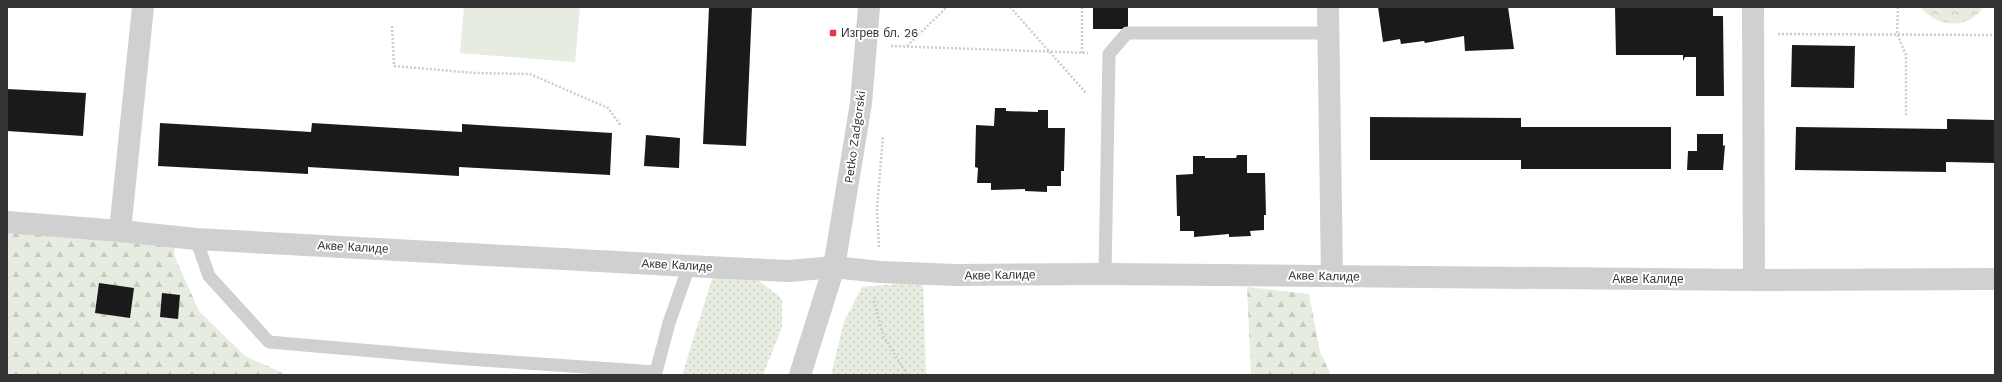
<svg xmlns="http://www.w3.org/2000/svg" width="2002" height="382" font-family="'Work Sans',sans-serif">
  <defs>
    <pattern id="grass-dots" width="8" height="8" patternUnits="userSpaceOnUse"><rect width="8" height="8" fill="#e6ecdf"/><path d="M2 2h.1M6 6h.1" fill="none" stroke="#c6cbc0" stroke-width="1.8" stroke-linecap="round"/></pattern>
    <pattern id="forest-firs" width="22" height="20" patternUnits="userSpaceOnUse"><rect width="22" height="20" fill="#e6ecdf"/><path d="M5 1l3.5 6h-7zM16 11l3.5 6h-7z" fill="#c6cbc0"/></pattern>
    <pattern id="park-crowns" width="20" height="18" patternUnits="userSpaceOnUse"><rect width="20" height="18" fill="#e6ecdf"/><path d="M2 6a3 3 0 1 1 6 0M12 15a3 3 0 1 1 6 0" fill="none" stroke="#c6cbc0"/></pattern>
  </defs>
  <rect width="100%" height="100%" fill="#fff"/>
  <!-- grass -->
  <g fill="url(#grass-dots)">
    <path d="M713 276H753L782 299V327L763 375H682Z"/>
    <path d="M923 282 926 375H831L844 322 862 287Z"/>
  </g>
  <!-- forest -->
  <g fill="url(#forest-firs)">
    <path d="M7 220 176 229 174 255 199 311 245 356 287 375H7Z"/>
    <path d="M1247 287 1309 294 1320 352 1331 375H1251Z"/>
  </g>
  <!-- park -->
  <path fill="url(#park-crowns)" d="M1920 7H1983C1967 31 1937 27 1920 7Z"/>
  <!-- pitch -->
  <path fill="#e6ecdf" d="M464 7H580L575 62 460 53Z"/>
  <!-- building -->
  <g fill="#1a1a1a">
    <path d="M709 7H752L746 146 703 144Z"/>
    <rect x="1093" y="7" width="35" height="22"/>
    <path d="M1378 7H1508L1514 49 1465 51 1464 36 1425 43 1424 41 1401 44 1400 39 1383 42Z"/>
    <path d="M1615 7H1713V16H1723L1724 96H1696V57H1685L1683 61V55H1616Z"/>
    <path d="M1792 45 1855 46 1854 88 1791 87Z"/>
    <path d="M7 89 86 93 83 136 7 131Z"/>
    <path d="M995 108H1006V111L1038 112V110H1048V128H1065L1064 171H1061V186H1047V192L1025 191V189L991 190V183H977L978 168 975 167 976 125 994 126Z"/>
    <path d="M1370 117 1521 118V127H1671V169H1521V160H1370Z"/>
    <path d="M1947 119 1995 120V163L1946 162V172L1795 170 1796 127 1947 129Z"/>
    <path d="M160 123 311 132 312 123 462 132V124L612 133 610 175 459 167V176L308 167V174L158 166Z"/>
    <path d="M1697 134H1723V146L1725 145 1723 170H1687L1688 151H1697Z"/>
    <path d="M646 135 680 138 679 168 644 166Z"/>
    <path d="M1237 155H1247V173H1265L1266 215H1264V230L1250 231 1251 236 1229 237V234L1194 237V231H1180V216H1177L1176 175 1193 174V156H1205V158H1236Z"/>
    <path d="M99 283 134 288 130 318 95 313Z"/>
    <path d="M162 293 180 295 178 319 160 317Z"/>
  </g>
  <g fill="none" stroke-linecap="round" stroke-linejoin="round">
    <!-- path -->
    <g stroke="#cdcdcd" stroke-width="2.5" stroke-dasharray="2 2" stroke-linecap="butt">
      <path d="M1010 7 1086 93"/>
      <path d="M1898 7 1897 34 1906 55V117"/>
      <path d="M392 26 394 66 475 73 530 74 608 108 621 126"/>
      <path d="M1778 34 1995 35"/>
      <path d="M891 46 1088 53"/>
      <path d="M907 46 947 7"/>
      <path d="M1082 53V7"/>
      <path d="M879 247 877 209 883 136"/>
      <path d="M875 297 874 302 883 335 907 375"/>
    </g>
    <!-- service -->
    <g stroke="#d0d0d0" stroke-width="13">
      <path d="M196 239 209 276 269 342 454 358 656 372 669 323 689 266"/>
      <path d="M1105 274 1109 54 1127 33H1327"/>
    </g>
    <!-- minor -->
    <g stroke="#d0d0d0" stroke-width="22">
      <path d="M1328 7 1332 276"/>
      <path d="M1753 7 1754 280"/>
      <path d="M7 222 120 231 196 239 689 266 789 271 834 267 880 272 956 275 1105 274 1754 280 1995 279"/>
      <path d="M120 231 143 7"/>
    </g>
    <!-- tertiary -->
    <path stroke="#d0d0d0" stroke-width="22" d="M800 375 834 267 861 103 869 7"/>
  </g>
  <!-- markers -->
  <rect fill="#e63946" stroke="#fff" stroke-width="1.5" x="829" y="29" width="8" height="8" rx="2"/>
  <g text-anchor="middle" stroke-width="4" stroke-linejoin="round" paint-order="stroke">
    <!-- poi labels -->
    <g font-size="12" fill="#333" stroke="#fff" text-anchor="start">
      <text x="841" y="37">Изгрев бл. 26</text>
    </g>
    <!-- street labels -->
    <g font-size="12" fill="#333" stroke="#fff">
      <text transform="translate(855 137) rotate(-82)" y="4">Petko Zadgorski</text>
      <text transform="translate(353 247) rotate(3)" y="4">Акве Калиде</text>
      <text transform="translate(677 265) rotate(3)" y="4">Акве Калиде</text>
      <text transform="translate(1000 275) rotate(-1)" y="4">Акве Калиде</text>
      <text transform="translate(1324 276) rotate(1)" y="4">Акве Калиде</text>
      <text x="1648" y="283">Акве Калиде</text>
    </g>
  </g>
  <!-- border -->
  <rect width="2002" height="382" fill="none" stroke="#333333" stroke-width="16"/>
</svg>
